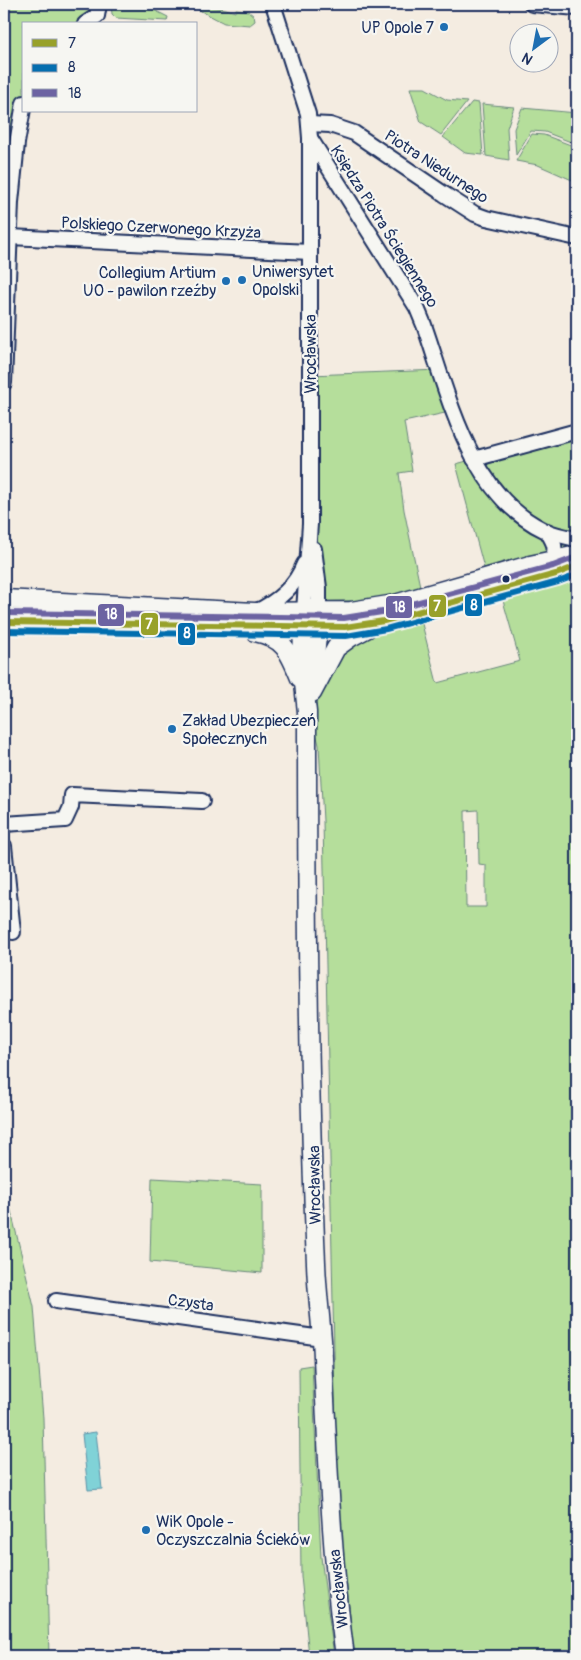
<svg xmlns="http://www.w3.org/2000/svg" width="581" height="1660" font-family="Pangolin,sans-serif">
  <rect width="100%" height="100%" fill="#f4ece1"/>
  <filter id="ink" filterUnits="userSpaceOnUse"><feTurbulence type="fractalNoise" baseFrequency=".02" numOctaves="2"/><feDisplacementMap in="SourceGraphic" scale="10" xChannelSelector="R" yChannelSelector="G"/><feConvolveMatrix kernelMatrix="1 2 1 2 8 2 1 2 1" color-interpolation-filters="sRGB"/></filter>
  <g filter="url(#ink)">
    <!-- green -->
    <g fill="#b5de9b" stroke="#68867c" fill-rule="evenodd">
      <path d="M4 4H99L85 24H24V103L4 237Z"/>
      <path d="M111 4H142L168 17 167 21 116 18 112 14Z"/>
      <path d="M196 4 226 9 235 12 236 9 248 11 254 16 255 21 250 25 224 23 197 9Z"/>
      <path d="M410 88H425L447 100 467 102 441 135 421 122Z"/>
      <path d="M472 102 479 103 483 155 465 153 443 137Z"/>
      <path d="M482 104 514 107 507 128 509 160 486 156Z"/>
      <path d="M522 108 577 113 576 144 545 132 531 131 516 155 514 129Z"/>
      <path d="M532 134 544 135 576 147 572 180 538 165 516 161Z"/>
      <path d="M440 370 454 411 404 422 412 471 399 473 404 510 422 596 319 611 310 375Z"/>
      <path d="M577 431V545L484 568 456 464Z"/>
      <path d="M577 567V1656H354L341 1531 336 1447 323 821 319 745 312 716 323 674 336 648 419 612 437 683 520 661 500 590ZM478 810 479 864 486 865V907H466L465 811Z"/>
      <path d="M152 1178 262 1184V1273L150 1262Z"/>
      <path d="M4 1182 34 1307 43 1418 49 1656H4Z"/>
      <path d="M312 1365 321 1557 334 1656H309L301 1576 299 1367Z"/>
    </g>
    <!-- water -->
    <path fill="#80d2d7" stroke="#5891a7" d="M96 1432 102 1489 88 1490 82 1434Z"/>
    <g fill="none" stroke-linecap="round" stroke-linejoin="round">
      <!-- minor casing -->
      <g stroke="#1b2f5e" stroke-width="18">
        <g id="minor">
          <path d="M273 4 308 114 310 138V524L304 611"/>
          <path d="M532 4 577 8"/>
          <path d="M85 24 97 16 99 4"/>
          <path d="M309 124 330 125 354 133 444 194 475 214 486 218 577 238"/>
          <path d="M310 138 417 308 424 325C449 396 469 494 544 530 555 535 566 537 577 539"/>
          <path d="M10 237 310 252"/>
          <path d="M4 383 11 202 17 143 24 103"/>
          <path d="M474 459 577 431"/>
          <path d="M547 531C554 543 557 547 552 560"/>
          <path d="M314 549 319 588V611"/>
          <path d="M255 612C277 602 295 587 304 564"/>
          <path d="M4 824 65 820 71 807 72 795 202 801"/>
          <path d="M4 846 13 932"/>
          <path d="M56 1301 322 1338"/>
        </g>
      </g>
      <!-- major casing -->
      <g stroke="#1b2f5e" stroke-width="21">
        <g id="major">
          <path d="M4 599 254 612 351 611 395 604 530 565 577 555"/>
          <path d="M304 611C301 644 303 679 307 712 307 895 308 1079 316 1263 317 1295 322 1326 323 1358 328 1457 331 1557 345 1656"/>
          <path d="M4 622 318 627H345L384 621 556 574 577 566"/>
          <path d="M255 632C284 638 289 651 300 678"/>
          <path d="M313 677 319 616"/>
          <path d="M312 693 336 648 351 637 368 628"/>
        </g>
      </g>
      <!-- minor -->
      <use href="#minor" stroke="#f6f6f2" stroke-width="14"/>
      <!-- major -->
      <use href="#major" stroke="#f6f6f2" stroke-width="18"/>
      <!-- bus-1 casing -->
      <g stroke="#f6f6f2" stroke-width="10">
        <path id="bus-1" d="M4 622 345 627 384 621 556 574 577 566"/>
      </g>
      <!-- bus-2 casing -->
      <g stroke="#f6f6f2" stroke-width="10">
        <path id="bus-2" d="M4 631 346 636 386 629 558 582 577 575"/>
      </g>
      <!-- bus-3 casing -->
      <g stroke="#f6f6f2" stroke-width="10">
        <path id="bus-3" d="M4 613 344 618 382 612 553 566 574 558"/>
      </g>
      <!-- bus-1 -->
      <use href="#bus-1" stroke="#98a12a" stroke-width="6"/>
      <!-- bus-2 -->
      <use href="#bus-2" stroke="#056eaf" stroke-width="6"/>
      <!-- bus-3 -->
      <use href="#bus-3" stroke="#6c63a2" stroke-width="6"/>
    </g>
  </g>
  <!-- markers -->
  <g fill="#1f6fb2" stroke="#f6f6f2" stroke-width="2">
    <circle cx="444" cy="27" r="5"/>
    <circle cx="242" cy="280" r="5"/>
    <circle cx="226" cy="281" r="5"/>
    <circle cx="172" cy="729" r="5"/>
    <circle cx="146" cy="1530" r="5"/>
  </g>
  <circle fill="#1b2f5e" stroke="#f6f6f2" stroke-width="2" cx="506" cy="579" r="4.5"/>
  <g text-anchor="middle" stroke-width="4.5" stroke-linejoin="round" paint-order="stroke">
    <!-- poi labels -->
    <g font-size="16" fill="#1b2f5e" stroke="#f6f6f2" text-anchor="start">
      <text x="434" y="33" text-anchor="end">UP Opole 7</text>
      <text x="252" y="277">Uniwersytet<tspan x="252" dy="18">Opolski</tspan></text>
      <text x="216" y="278" text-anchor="end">Collegium Artium<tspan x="216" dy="18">UO - pawilon rzeźby</tspan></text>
      <text x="182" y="726">Zakład Ubezpieczeń<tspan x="182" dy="18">Społecznych</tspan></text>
      <text x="156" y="1527">WiK Opole -<tspan x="156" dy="18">Oczyszczalnia Ścieków</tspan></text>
    </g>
    <!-- street labels -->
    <g font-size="16" fill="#1b2f5e" stroke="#f6f6f2">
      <text transform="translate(437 166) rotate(33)" y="6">Piotra Niedurnego</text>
      <text transform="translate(385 226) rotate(58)" y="6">Księdza Piotra Ściegiennego</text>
      <text transform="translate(161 227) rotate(3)" y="6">Polskiego Czerwonego Krzyża</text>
      <text transform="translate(310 354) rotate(-90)" y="6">Wrocławska</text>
      <text transform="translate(314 1185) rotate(-91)" y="6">Wrocławska</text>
      <text transform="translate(191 1302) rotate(8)" y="6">Czysta</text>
      <text transform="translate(338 1589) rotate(-96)" y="6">Wrocławska</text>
    </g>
  </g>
  <g stroke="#f6f6f2" stroke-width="2">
    <rect x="464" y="593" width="19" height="24" rx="5" fill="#056eaf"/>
    <rect x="428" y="594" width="19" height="24" rx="5" fill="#98a12a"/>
    <rect x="385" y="595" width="28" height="24" rx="5" fill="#6c63a2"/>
    <rect x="97" y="603" width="28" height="24" rx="5" fill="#6c63a2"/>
    <rect x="140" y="612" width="19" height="24" rx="5" fill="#98a12a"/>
    <rect x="177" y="622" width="19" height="24" rx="5" fill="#056eaf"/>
  </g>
  <g font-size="14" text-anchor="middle" font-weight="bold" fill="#fff">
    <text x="474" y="610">8</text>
    <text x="437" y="611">7</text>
    <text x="399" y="612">18</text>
    <text x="111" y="619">18</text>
    <text x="149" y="629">7</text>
    <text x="187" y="638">8</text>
  </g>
  <!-- margin -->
  <rect width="581" height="1660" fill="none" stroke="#f6f6f2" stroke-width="20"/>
  <rect x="10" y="10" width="561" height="1640" fill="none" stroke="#1b2f5e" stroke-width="2" filter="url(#ink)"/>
  <!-- legend -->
  <rect x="22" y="22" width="175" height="90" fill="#f6f6f2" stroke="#9ea6b7"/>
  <rect x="32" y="39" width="25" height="8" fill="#98a12a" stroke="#9ea6b7"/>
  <text x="68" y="48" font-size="15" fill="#1b2f5e">7</text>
  <rect x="32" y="64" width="25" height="8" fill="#056eaf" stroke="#9ea6b7"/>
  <text x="68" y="72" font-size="15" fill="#1b2f5e">8</text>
  <rect x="32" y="89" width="25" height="8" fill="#6c63a2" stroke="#9ea6b7"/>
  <text x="68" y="98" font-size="15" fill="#1b2f5e">18</text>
  <!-- north arrow -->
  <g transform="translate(534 48) rotate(212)"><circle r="24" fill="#f6f6f2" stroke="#9ea6b7"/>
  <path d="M0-4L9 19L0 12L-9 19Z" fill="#1f6fb2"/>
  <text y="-8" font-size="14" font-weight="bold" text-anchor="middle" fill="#1b2f5e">N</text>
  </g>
</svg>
